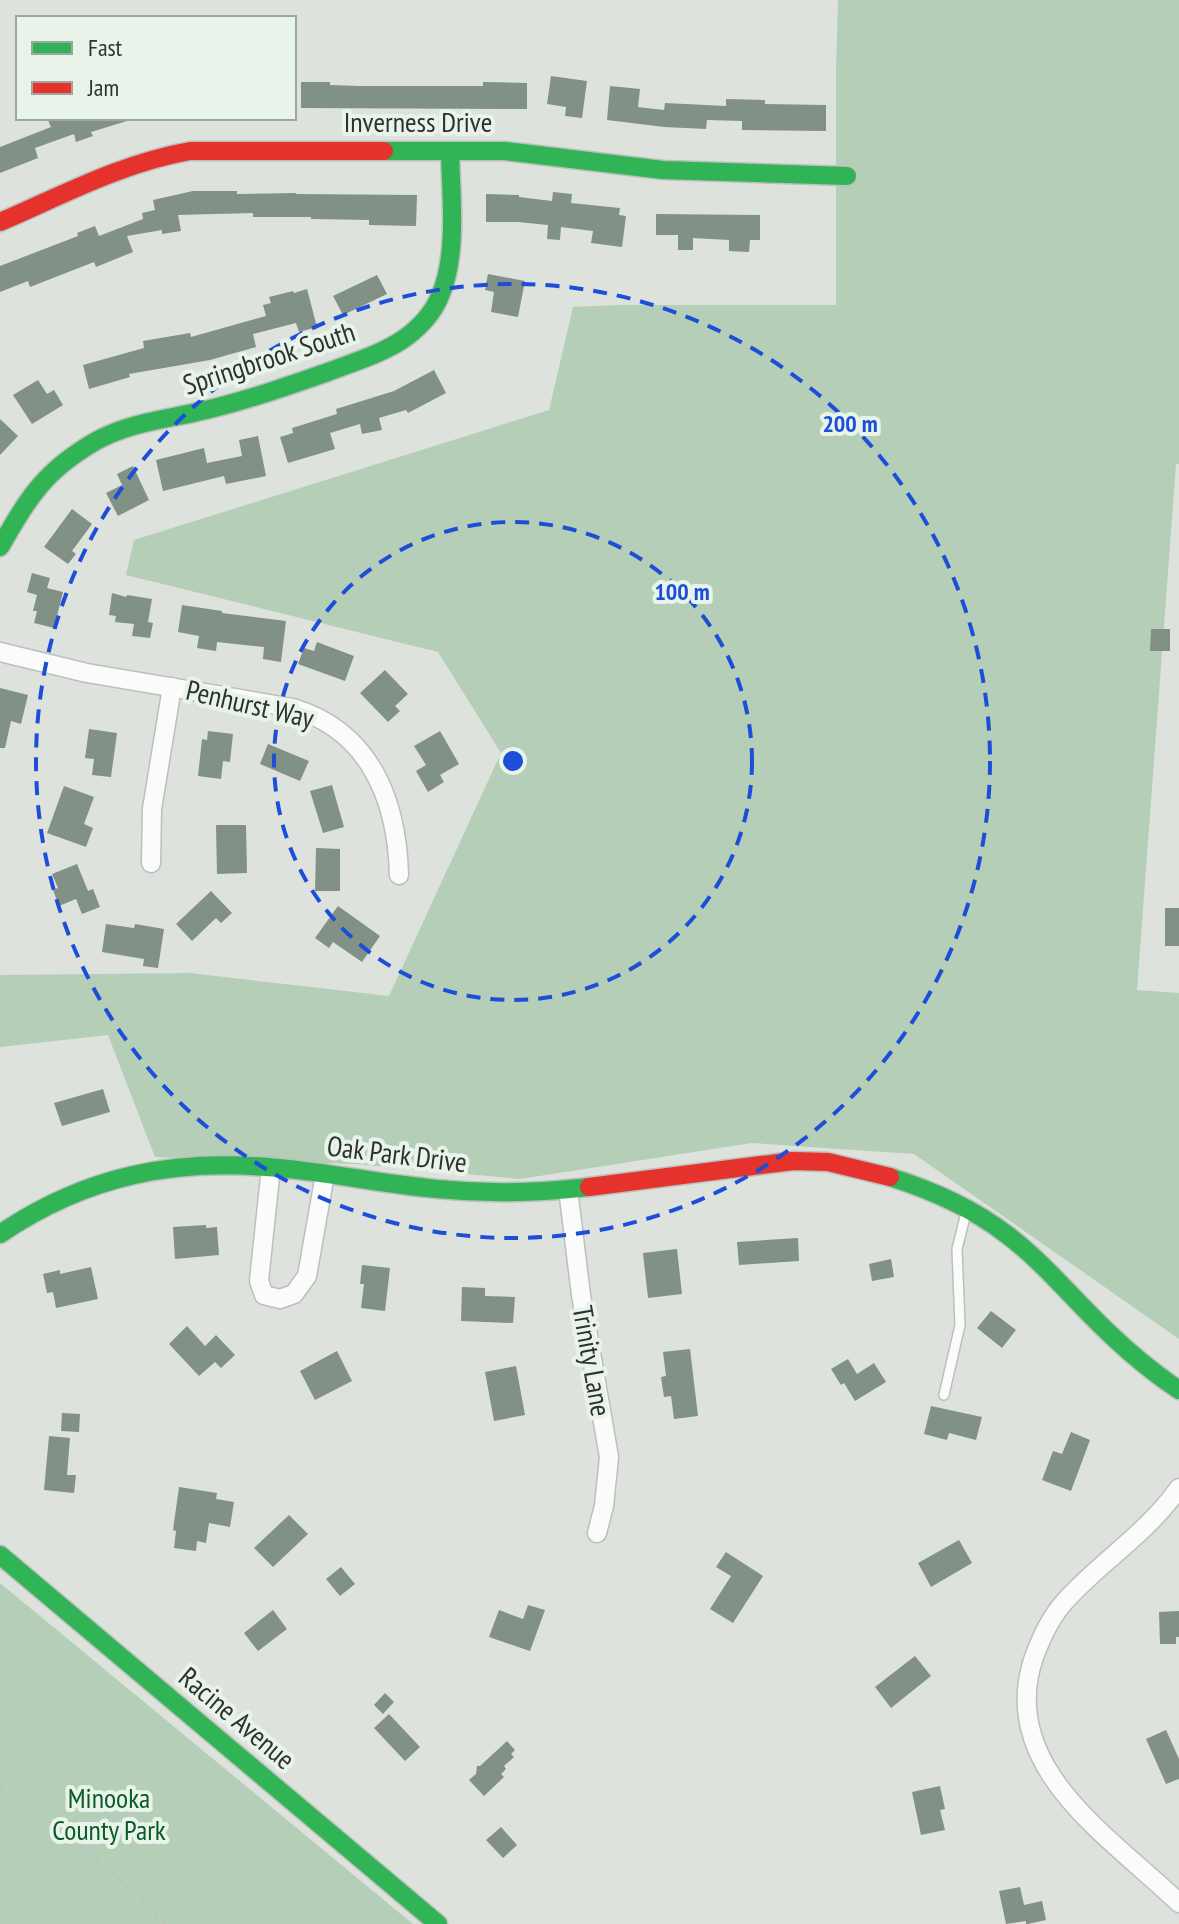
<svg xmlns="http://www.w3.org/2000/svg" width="1179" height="1924" font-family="'PT Sans Narrow',sans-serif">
  <rect width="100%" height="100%" fill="#dde2dd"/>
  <!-- green -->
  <g fill="#b4ceb8">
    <path d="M838 0H1179V464H1176L1137 990 1179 993V1339L914 1154 752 1143 520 1179 356 1164 155 1157 108 1035 0 1047V975L190 973 389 996 501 753 438 652 126 575 134 540 549 410 573 307 618 305H836V72Z"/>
    <path d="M0 1583 413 1924H0Z"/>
  </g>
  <!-- building -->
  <g fill="#819185">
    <path d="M551 76 587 81 582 118 565 116 566 107 547 104Z"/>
    <path d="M301 82H330V85L359 86H483V82L527 83V109L301 108Z"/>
    <path d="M610 86 640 89 638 107 664 110 665 103 726 106V99L765 100V104L826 105V131L742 130V121L707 120 706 129 664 127 607 120Z"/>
    <path d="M47 118H127V121L91 132 93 136 76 142 74 134 35 148 38 158 0 173V147L51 127Z"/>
    <path d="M193 191H237V194L296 193V194L417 195 416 226 369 225V220L311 219V217H253V213L178 215 181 231 162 234V230L127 236 133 252 96 267 94 262 30 287 28 281 0 292V266L78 236 77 233 95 226 99 236 143 219 142 213 155 210 153 200Z"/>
    <path d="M553 192 572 194 571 203 620 208 619 215 626 216 622 247 591 243 593 231 561 227 560 240 547 239 548 225 518 222H486V194L519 195V197L552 201Z"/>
    <path d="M656 214 760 215V240H750L749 252 729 251V240L693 238V250H678V235H656Z"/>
    <path d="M488 274 525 281 518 317 491 312 494 292 485 290Z"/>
    <path d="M377 275 387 294 343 315 333 296Z"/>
    <path d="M307 289 317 327 299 332 296 323 253 334 256 347 210 360 129 374 130 377 89 389 83 365 144 348 143 341 190 333 191 337 266 316 263 305 271 303 269 297 293 291 294 293Z"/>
    <path d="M434 370 446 393 408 413 406 410 379 418 382 430 362 434 360 424 330 433 335 449 288 463 280 437 293 433 292 428 337 414 336 409 394 391Z"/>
    <path d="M38 380 47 394 54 390 63 405 32 424 13 395Z"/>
    <path d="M0 419 18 436 0 455Z"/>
    <path d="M258 436 266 476 226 484 224 476 163 491 156 460 204 448 207 463 242 456 239 440Z"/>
    <path d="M133 466 149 500 118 516 106 493 122 485 117 474Z"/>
    <path d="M72 509 92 524 72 551 76 554 68 564 44 547Z"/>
    <path d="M32 573 50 578 47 588 63 592 54 628 34 623 37 611H33L37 595 27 592Z"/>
    <path d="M112 593 126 597 127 595 152 599 148 622 153 623 150 638 132 636 134 624 115 622 116 616 109 615Z"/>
    <path d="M182 605 222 611V613L286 621 281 662 263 659 264 647 217 642 216 651 197 648 199 636 178 632Z"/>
    <path d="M1151 629H1170V651H1150Z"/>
    <path d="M317 642 354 656 345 681 298 664 304 648 314 651Z"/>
    <path d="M385 670 408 694 395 706 400 711 388 722 360 693Z"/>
    <path d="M0 688 28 695 21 724 11 721 5 748H0Z"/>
    <path d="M89 729 117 733 111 777 92 775 94 759 85 758Z"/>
    <path d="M208 731 233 734 230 762 223 761 221 779 198 776 202 739 207 740Z"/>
    <path d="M440 731 459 764 440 775 444 782 428 792 416 771 426 765 414 746Z"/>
    <path d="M268 744 309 761 300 781 260 764Z"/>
    <path d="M332 785 344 827 323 833 310 791Z"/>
    <path d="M64 786 94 797 84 824 93 828 86 847 47 833Z"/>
    <path d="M216 825H246L247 873 217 874Z"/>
    <path d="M316 848 340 849V891H315Z"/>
    <path d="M77 864 88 891 93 889 100 907 82 914 76 899 59 906 53 890 58 888 52 874Z"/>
    <path d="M211 891 232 913 221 923 216 918 192 941 176 924Z"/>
    <path d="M338 906 380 936 362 962 333 942 329 948 315 938Z"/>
    <rect x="1165" y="908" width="14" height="38"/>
    <path d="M106 924 134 928 135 924 164 929 158 968 143 966 144 959 102 952Z"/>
    <path d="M103 1089 110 1112 62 1126 54 1103Z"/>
    <path d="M206 1225V1228L217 1227 219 1255 175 1259 173 1227Z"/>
    <path d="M798 1238 799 1261 739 1265 737 1242Z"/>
    <path d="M677 1249 682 1294 648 1298 643 1253Z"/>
    <path d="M891 1259 894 1277 872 1281 869 1264Z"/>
    <path d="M362 1265 390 1268 385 1311 361 1308 364 1284H360Z"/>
    <path d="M91 1267 98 1299 56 1308 53 1292 47 1293 43 1274 60 1270V1274Z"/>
    <path d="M462 1287 485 1288V1296L515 1297 513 1323 461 1321Z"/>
    <path d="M991 1311 1016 1330 1002 1348 977 1328Z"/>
    <path d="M187 1326 205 1346 216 1335 235 1355 221 1368 215 1362 199 1376 169 1344Z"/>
    <path d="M690 1349 698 1416 674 1419 671 1396 664 1397 661 1377 666 1376 663 1352Z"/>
    <path d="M337 1351 352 1381 315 1400 300 1371Z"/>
    <path d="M848 1359 857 1374 874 1363 886 1382 855 1401 844 1383 841 1385 831 1369Z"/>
    <path d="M516 1366 525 1415 494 1421 485 1372Z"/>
    <path d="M931 1406 982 1417 976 1440 949 1433 947 1440 924 1434Z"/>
    <path d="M62 1413 80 1414 79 1432 61 1431Z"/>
    <path d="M1071 1432 1090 1440 1071 1491 1042 1480 1053 1451 1062 1454Z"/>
    <path d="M49 1436 70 1438 67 1475H76L74 1493 44 1490Z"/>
    <path d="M179 1487 217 1493 216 1499 234 1502 230 1527 209 1523 206 1543 197 1541 196 1551 174 1548 176 1531 173 1530Z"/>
    <path d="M289 1515 308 1534 273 1567 254 1548Z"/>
    <path d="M959 1540 972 1563 931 1587 918 1563Z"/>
    <path d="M726 1552 763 1576 733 1623 710 1609 731 1576 716 1567Z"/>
    <path d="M341 1567 355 1584 340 1596 326 1579Z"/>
    <path d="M528 1605 545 1610 530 1651 489 1637 499 1610 523 1619Z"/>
    <path d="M273 1610 287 1629 258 1651 244 1633Z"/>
    <path d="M1179 1611V1637H1176V1644H1160L1159 1612Z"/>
    <path d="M915 1656 931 1676 891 1708 875 1687Z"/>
    <path d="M385 1693 394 1702 383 1714 374 1705Z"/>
    <path d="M389 1714 420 1747 405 1761 374 1728Z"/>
    <path d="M1166 1730 1179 1759V1779L1166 1784 1146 1739Z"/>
    <path d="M507 1741 515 1750 511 1754 514 1757 504 1766 506 1769 501 1774 504 1777 484 1796 469 1780 476 1774 477 1766H480Z"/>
    <path d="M940 1786 945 1809 940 1810 945 1830 921 1835 912 1792Z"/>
    <path d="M501 1827 517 1845 503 1858 486 1840Z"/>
    <path d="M1020 1887 1024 1905 1042 1901 1046 1920 1028 1924H1026V1921L1006 1924 999 1891Z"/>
  </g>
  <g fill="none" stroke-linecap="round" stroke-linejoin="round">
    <!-- lane casing -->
    <g stroke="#bcbfbc" stroke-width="12">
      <path id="lane" d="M944 1395 960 1325 957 1249 967 1209"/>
    </g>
    <!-- street casing -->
    <g stroke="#bcbfbc" stroke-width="21">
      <g id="street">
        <path d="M0 652 87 673 293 708C370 731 397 800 399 875"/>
        <path d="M151 863 152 809 172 687"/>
        <path d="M271 1167 259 1281 264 1295 280 1299 294 1294 307 1276 325 1174"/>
        <path d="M568 1189 581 1295 609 1457 604 1506 597 1533"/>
        <path d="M1179 1488C1148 1532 1103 1560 1067 1599 1051 1616 1042 1636 1034 1657 996 1767 1112 1838 1179 1903"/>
      </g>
    </g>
    <!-- fast casing -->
    <g stroke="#bcbfbc" stroke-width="21">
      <g id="fast">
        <path d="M384 151H505L663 170 847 176"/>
        <path d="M0 547C29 497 44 471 96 441 130 422 169 419 206 410 248 400 288 386 328 372 354 362 382 354 405 338 420 327 433 313 440 296 458 255 451 196 450 152"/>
        <path d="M890 1177C931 1190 971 1207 1006 1234 1045 1263 1076 1303 1112 1336 1133 1356 1155 1374 1179 1390"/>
        <path d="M0 1234C87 1175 175 1158 279 1168 332 1173 384 1184 437 1189 488 1194 538 1193 589 1187"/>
        <path d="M0 1555 438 1924"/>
      </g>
    </g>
    <!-- jam casing -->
    <g stroke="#bcbfbc" stroke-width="21">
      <g id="jam">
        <path d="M0 222C63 195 122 163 190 151H384"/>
        <path d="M589 1187 793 1161 828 1162 890 1177"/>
      </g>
    </g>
    <!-- path -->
    <path stroke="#bec2bf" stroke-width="3" stroke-dasharray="4 6" stroke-linecap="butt" d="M0 1787C45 1817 91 1851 130 1888 143 1899 153 1913 166 1924"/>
    <!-- lane -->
    <use href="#lane" stroke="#fafbfa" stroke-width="9"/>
    <!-- street -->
    <use href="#street" stroke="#fafbfa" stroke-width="18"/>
    <!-- fast -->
    <use href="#fast" stroke="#30b455" stroke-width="18"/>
    <!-- jam -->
    <use href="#jam" stroke="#e5322d" stroke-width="18"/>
  </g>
  <!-- distance rings -->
  <g fill="none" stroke="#1d4ed8" stroke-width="4" stroke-dasharray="14 10">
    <circle cx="513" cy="761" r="239"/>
    <circle cx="513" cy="761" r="477"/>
  </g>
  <g text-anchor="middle" stroke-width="8" stroke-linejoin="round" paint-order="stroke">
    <!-- street labels -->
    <g font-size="28" fill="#2e322e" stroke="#e8f3e9">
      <text x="418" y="132">Inverness Drive</text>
      <text transform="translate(269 358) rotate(-18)" y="10">Springbrook South</text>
      <text transform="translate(250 704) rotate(13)" y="10">Penhurst Way</text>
      <text transform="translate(397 1154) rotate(7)" y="10">Oak Park Drive</text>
      <text transform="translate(592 1361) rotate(80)" y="10">Trinity Lane</text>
      <text transform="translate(237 1718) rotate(40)" y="10">Racine Avenue</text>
    </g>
    <!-- park labels -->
    <g font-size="28" fill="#0c5a28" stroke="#e8f3e9">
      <text x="109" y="1808">Minooka<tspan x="109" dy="32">County Park</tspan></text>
    </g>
  </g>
  <circle cx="513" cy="761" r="12" fill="#1d4ed8" stroke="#e8f3e9" stroke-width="4"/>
  <g font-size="24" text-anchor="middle" font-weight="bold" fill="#1d4ed8" stroke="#e8f3e9" stroke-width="8" stroke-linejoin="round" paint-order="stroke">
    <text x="850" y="432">200 m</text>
    <text x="682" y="600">100 m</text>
  </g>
  <!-- legend -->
  <rect x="16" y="16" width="280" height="104" fill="#e8f3e9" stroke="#9ea69e" stroke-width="2"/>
  <rect x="32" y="42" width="40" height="12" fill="#30b455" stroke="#9ea69e" stroke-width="2"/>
  <text x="88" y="56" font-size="24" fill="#2e322e">Fast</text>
  <rect x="32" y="82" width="40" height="12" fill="#e5322d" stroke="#9ea69e" stroke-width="2"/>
  <text x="88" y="96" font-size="24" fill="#2e322e">Jam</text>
</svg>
